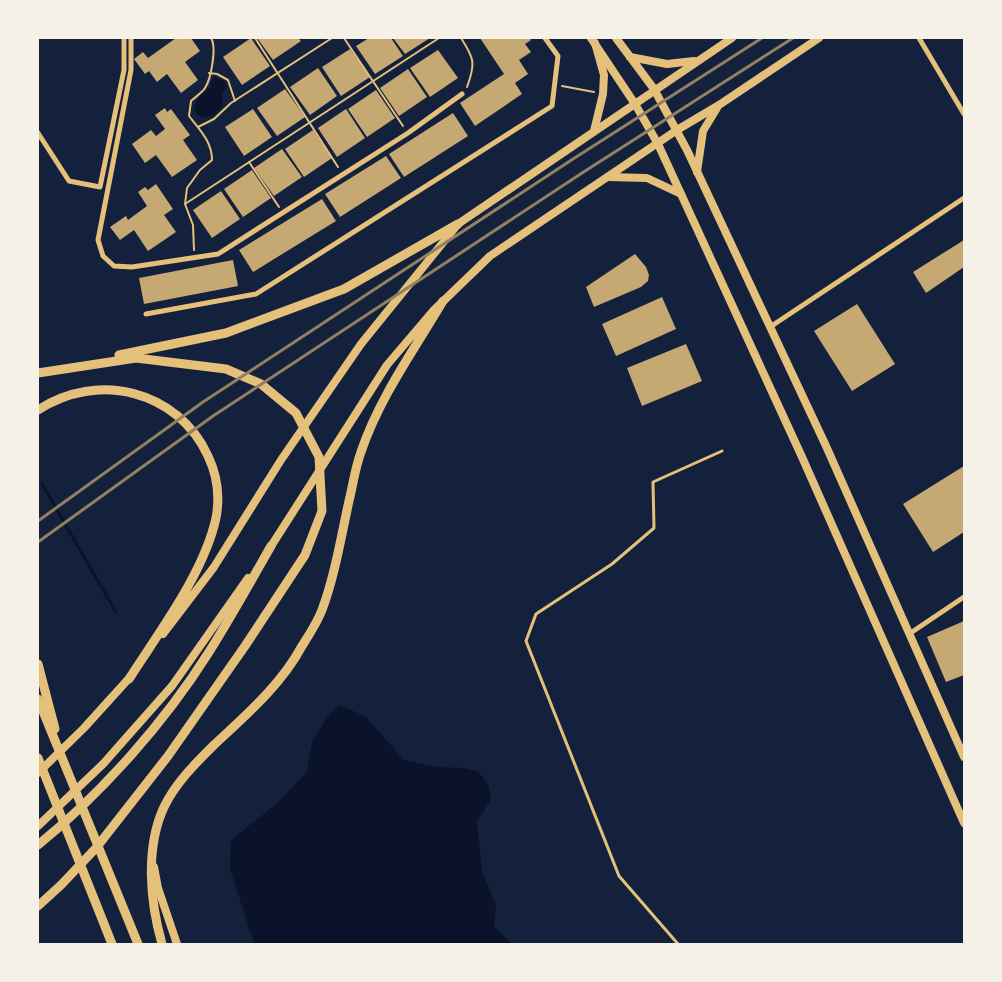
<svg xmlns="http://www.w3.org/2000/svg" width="1002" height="982" font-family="Literata,serif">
  <rect width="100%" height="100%" fill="#14213d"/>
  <!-- water -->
  <g fill="#0b132b">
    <path d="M215 77 225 81 227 87 222 93 223 105 214 116 201 117 195 112C194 99 201 94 211 87V82Z"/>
    <path d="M339 705 365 716 404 760 437 767 464 768 479 772 489 786 491 800 477 821 482 870 496 906 494 927 513 944H254L230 868 231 840 275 805 306 773 313 739 327 718Z"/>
  </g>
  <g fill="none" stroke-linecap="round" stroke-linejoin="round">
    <!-- stream -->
    <path stroke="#0b132b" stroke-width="3" d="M42 484 116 612"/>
  </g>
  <!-- building -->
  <g fill="#c6a872">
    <path d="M176 38H191L200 51 185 62 198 80 181 93 167 74 157 82 149 71 145 74 134 59 143 52 148 58Z"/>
    <path d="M251 38 270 66 242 85 223 57Z"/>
    <path d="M257 38H298L301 41 273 60Z"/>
    <path d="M369 38H391L403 56 375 74 356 46Z"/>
    <path d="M393 38H430L405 54Z"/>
    <path d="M480 38H529L531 40 525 44 531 52 519 60 528 74 515 83 522 94 475 126 460 103 504 74Z"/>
    <path d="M350 49 370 77 341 96 322 67Z"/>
    <path d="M438 50 458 78 430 97 410 68Z"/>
    <path d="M318 68 337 96 310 115 290 87Z"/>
    <path d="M408 69 427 97 399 116 380 88Z"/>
    <path d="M285 89 305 117 277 136 257 108Z"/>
    <path d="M376 90 395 118 367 137 348 109Z"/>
    <path d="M165 108 167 112 171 109 190 135 183 140 197 160 172 177 156 155 145 163 132 144 151 130 156 136 165 129 155 115Z"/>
    <path d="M253 109 272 137 244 156 225 127Z"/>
    <path d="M346 109 365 138 337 157 318 128Z"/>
    <path d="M453 113 468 136 404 177 389 154Z"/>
    <path d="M313 130 332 158 304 177 285 149Z"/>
    <path d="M282 149 302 177 274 196 254 168Z"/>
    <path d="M386 156 401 178 340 217 325 194Z"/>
    <path d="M252 170 271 198 243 217 224 189Z"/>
    <path d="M156 184 173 209 164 215 176 232 148 251 134 230 120 240 110 227 126 216 128 220 147 206 138 192 145 187 148 190Z"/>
    <path d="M221 191 240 219 212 238 193 210Z"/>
    <path d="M322 199 336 221 253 272 239 250Z"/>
    <path d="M964 240V267L926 293 913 272Z"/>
    <path d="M635 254 646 267 649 275 648 281 641 287 594 307 586 287Z"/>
    <path d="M233 260 238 286 144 304 139 278Z"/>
    <path d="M662 297 676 329 616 356 602 324Z"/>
    <path d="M857 304 895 364 852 391 814 331Z"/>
    <path d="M686 344 702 381 642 406 627 368Z"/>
    <path d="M964 466V532L933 552 903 504Z"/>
    <path d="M964 621V675L946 682 927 637Z"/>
  </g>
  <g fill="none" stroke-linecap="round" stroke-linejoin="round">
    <!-- path -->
    <g stroke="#e5c07b" stroke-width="2">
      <path d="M255 38 338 167"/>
      <path d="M344 38 403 126"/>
      <path d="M461 38C474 58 476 63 467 87"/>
      <path d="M209 73 217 74 228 80 235 101"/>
      <path d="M562 86 594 92"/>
      <path d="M198 127 214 119 231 103 332 38"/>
      <path d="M249 162 279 207"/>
      <path d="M185 204 439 38"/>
      <path d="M194 250 193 225 185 204 187 188 200 170 212 160C212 142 200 130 189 116L191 101C195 97 202 93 205 88 211 79 217 47 211 38"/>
    </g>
    <!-- service -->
    <path stroke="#e5c07b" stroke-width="3" d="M678 944 619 876 526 641 536 614 612 564 654 528 653 482 722 451"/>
    <!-- minor -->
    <g stroke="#e5c07b" stroke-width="5">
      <path d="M131 38V70L98 240 103 256 114 266 132 267 218 254 408 133 462 94"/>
      <path d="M919 38 964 114"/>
      <path d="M38 133 69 181 100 187 124 70V38"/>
      <path d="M146 314 256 294 552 106 558 56 545 38"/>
      <path d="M770 327 964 198"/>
      <path d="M909 634 964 597"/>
    </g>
    <!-- secondary -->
    <g stroke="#e5c07b" stroke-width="8">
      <path d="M591 38 635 104 658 144 802 457 964 823"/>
      <path d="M616 38 654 89 687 150 826 446 964 757"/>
    </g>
    <!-- primary -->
    <g stroke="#e5c07b" stroke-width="8">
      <path d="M630 57 667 64 694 61"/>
      <path d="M594 131 603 94 604 75 595 43"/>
      <path d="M697 172 703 131 717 108"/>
      <path d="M608 177 647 178 681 194"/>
      <path d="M268 551 387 365 433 311 490 256 677 130 719 105 819 38"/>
      <path d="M163 634 214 567 281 460 361 344 458 224 732 38"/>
      <path d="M38 773 84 728 132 675"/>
      <path d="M38 826 104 763 172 686 248 578"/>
      <path d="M154 867 158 888 177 944"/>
    </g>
    <!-- trunk -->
    <g stroke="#e5c07b" stroke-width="9">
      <path d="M119 355 226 333 344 289 458 224"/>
      <path d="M38 373 136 358 226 369 261 384 296 413 319 457 322 511 305 555 245 646 168 756 96 848 61 885 38 906"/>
      <path d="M38 410C97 371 178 390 208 456 217 475 220 497 216 518 204 573 159 632 129 679"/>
      <path d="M38 664 55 729"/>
      <path d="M38 699 138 944"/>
      <path d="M38 758 112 944"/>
      <path d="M38 845C102 793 165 722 209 652 231 617 251 581 271 546"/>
      <path d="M162 944C150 902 145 848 164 807 176 782 196 763 215 744 247 714 281 685 302 646 309 635 317 623 322 610 335 575 341 537 349 501 353 485 355 468 361 452 379 398 414 350 443 301"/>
    </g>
    <!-- rail -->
    <g stroke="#918062" stroke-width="3">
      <path d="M38 521 203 402 573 159 762 38"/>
      <path d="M38 542 213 416 582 173 793 38"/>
    </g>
  </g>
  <!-- border -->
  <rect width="1002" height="982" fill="none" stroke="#f6f1e7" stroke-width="78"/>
</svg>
